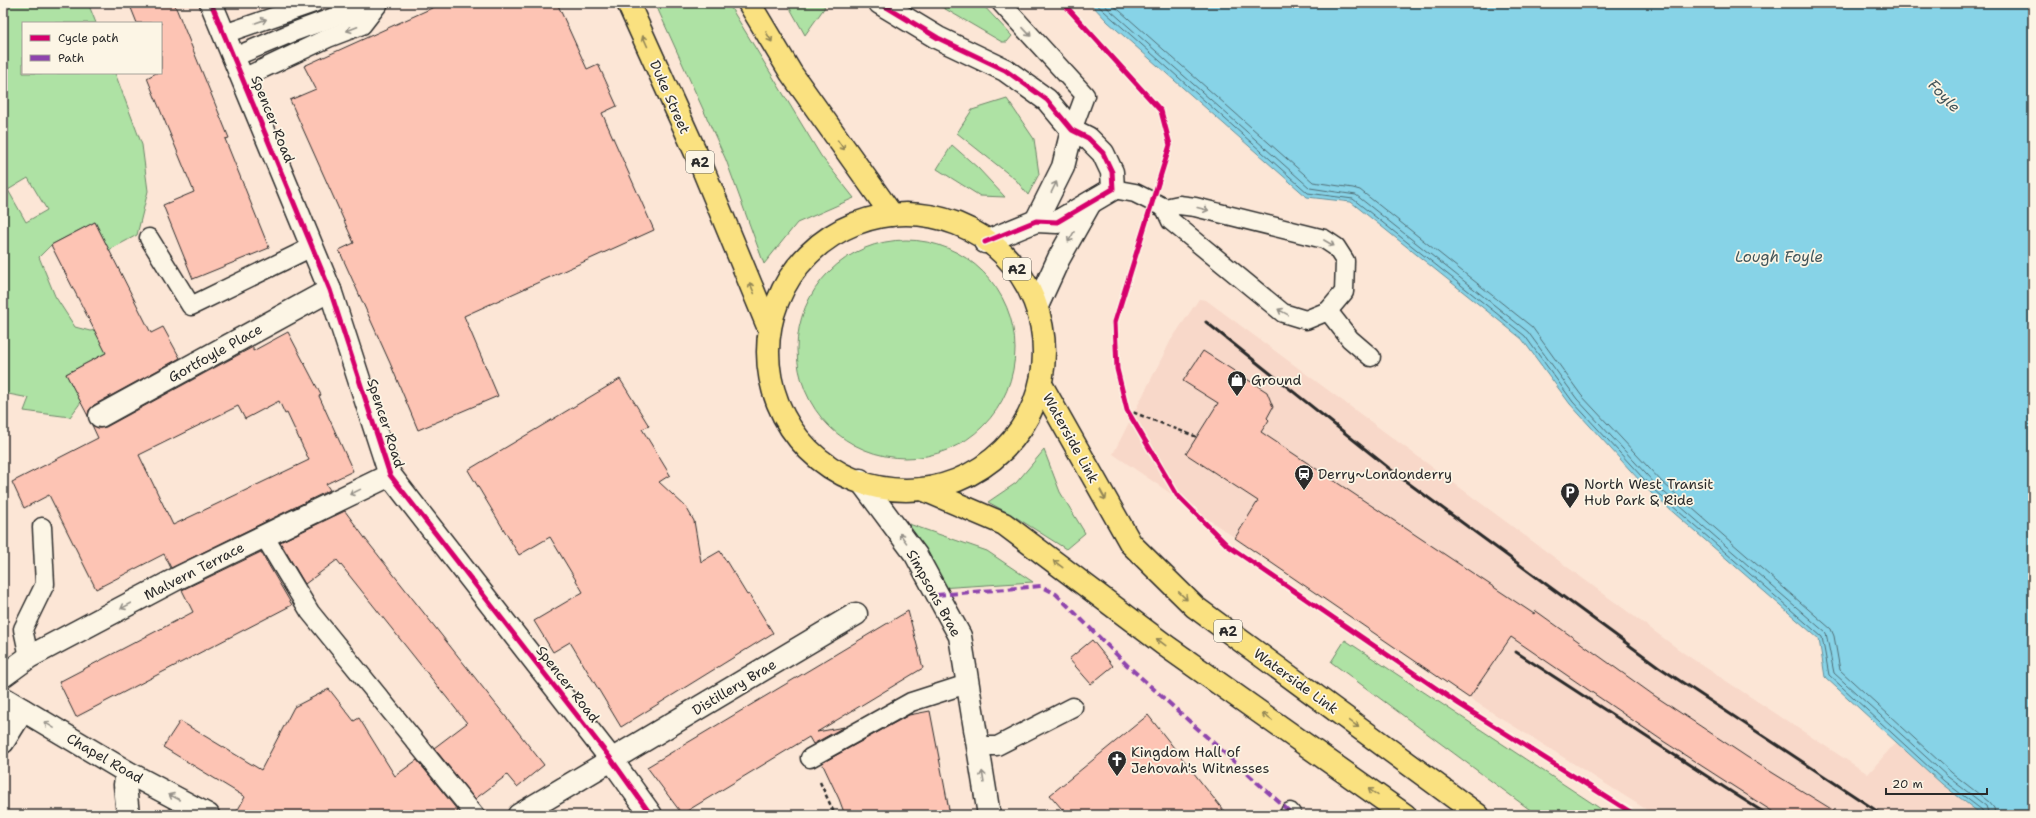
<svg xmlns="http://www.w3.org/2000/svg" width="2036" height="818" font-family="'Shantell Sans',sans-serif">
  <rect width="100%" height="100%" fill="#fce6d6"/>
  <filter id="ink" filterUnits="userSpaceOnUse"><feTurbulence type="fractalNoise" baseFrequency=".025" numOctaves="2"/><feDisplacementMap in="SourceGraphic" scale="8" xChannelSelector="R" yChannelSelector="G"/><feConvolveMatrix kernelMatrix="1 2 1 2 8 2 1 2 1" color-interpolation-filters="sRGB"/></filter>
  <g filter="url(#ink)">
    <!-- built -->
    <path fill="#f8d8c9" d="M1199 299 1206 300 1685 654 1868 774 1896 742 1942 784 1982 815H1655L1466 696 1113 454 1171 340Z"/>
    <!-- green -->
    <g fill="#aee2a4" stroke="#6c8668" fill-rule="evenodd">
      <path d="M3 3H88L96 23H23V73H115L142 145 148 191 137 235 109 250 95 222 51 245 39 257 55 296 75 327 90 331 111 328 117 347 66 374 81 402 70 417 24 411 29 398 3 393ZM28 178 47 210 26 222 8 190Z"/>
      <path d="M655 3H728L821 156 854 198 797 223 764 264 726 160Z"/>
      <path d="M787 3H820L825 7 805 35Z"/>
      <path d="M935 3H981L1012 36 1007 42H1002Z"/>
      <path d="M1007 99 1034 139 1039 174 1028 195 1016 180 957 133 972 110Z"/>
      <path d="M952 145 978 168 1005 197 980 196 937 169Z"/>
      <circle cx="906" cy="349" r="109"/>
      <path d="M1044 450 1060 492 1085 533 1066 549 1017 518 988 502 1016 483Z"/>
      <path d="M909 524 987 551 1033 582 939 588Z"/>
      <path d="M1345 640 1610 815H1537L1331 662Z"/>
    </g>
    <!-- water -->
    <path fill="#87d3e7" stroke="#62909c" d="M1090 3H2033V815H1982L1942 784 1825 677 1819 639 1651 493 1570 404 1522 339 1351 202 1307 197 1108 22Z"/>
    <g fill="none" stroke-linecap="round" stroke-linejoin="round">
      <!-- shore -->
      <g stroke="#506e76" stroke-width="1">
        <path d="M1095 3 1308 193 1353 199 1525 336 1573 402 1654 490 1822 637 1829 675 1944 781 1982 810 1984 815"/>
        <path d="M1102 3 1310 188 1356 195 1528 332 1577 399 1657 486 1826 633 1834 673 1948 777 1986 806 1989 815"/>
        <path d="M1111 3 1313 182 1353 188 1360 190 1532 327 1581 395 1662 482 1831 629 1834 636 1840 670 1952 773 1989 802 1994 808 1995 815"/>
      </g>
    </g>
    <!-- building -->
    <g fill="#fdc4b4" stroke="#2b2b2b" fill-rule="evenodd">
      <path d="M129 3H174L229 138 225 139 269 248 193 279 163 205 194 192 147 78 156 73H161V23H137Z"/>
      <path d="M443 3H557L587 69 598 64 617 106 602 113 654 230 464 316 498 396 418 430 390 363 339 250 354 243 290 100 316 89 304 66Z"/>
      <path d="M95 222 151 333 163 327 180 358 94 405 89 410 88 416 66 374 106 353 51 245Z"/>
      <path d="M288 332 321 395 319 396 353 471 326 484 330 490 171 568 164 554 96 589 49 495 24 508 12 482 98 438 92 425 99 428 106 427 225 362 253 347V351ZM279 401 285 414 287 413 309 460 173 525 139 455 238 406 245 419Z"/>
      <path d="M1203 351 1267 392 1273 407 1267 418 1269 420 1261 432 1534 614 1536 611 1652 694 1747 757 1841 815H1778L1663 741 1511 637 1469 698 1235 538 1258 501 1186 454 1218 403 1183 381Z"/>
      <path d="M620 379 649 426 642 429 670 475 659 482 686 507 694 521 701 562 720 551 747 595 749 594 773 633 621 727 570 642 553 652 534 621 583 592 550 537 519 555 468 470Z"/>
      <path d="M345 511 367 541 544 765 517 787 507 775 475 799 434 748 467 723 337 560 305 584 280 542Z"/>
      <path d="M261 552 292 605 76 717 59 682 193 612 182 590Z"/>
      <path d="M908 611 923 668 817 732 844 727 813 744 809 737 682 814 647 767Z"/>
      <path d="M1092 640 1113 666 1091 684 1069 659Z"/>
      <path d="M329 689 354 721 359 718 395 776 417 760 458 811 453 815H235L245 797 163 747 180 721 261 770 294 707Z"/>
      <path d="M930 711 950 815H845L839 799 822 763 909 715Z"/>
      <path d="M1148 715 1227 815H1067L1050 795Z"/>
    </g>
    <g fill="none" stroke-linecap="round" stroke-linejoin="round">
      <!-- service casing -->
      <g stroke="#2b2b2b" stroke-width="21">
        <g id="service">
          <path d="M1001 3 1085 95 1072 130"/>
          <path d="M224 34 314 3"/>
          <path d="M234 57 296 31 372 3"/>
          <path d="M243 78 328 38 362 25 379 3"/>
          <path d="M1113 189 1135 193 1165 208 1171 221 1283 313 1306 320 1328 311 1344 292 1345 261 1336 247 1324 239 1195 207 1179 205 1165 208"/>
          <path d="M149 238 191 306 312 247"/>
          <path d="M1328 311 1350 339 1371 357"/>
          <path d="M264 536 310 612 475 815"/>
          <path d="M29 657 23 629 45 584 42 527"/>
          <path d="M978 746H997L1073 707"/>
          <path d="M810 758 911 702 967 684"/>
          <path d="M1290 812 1292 815"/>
        </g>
      </g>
      <!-- minor casing -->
      <g stroke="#2b2b2b" stroke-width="25">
        <g id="minor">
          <path d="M211 3 330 290 390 475 611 759 651 815"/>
          <path d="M880 3 938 38 1005 70 1047 100 1072 130 1088 138 1103 153 1112 172 1113 189 1057 222 1036 221 985 242"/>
          <path d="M1036 221 1063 167 1072 130"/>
          <path d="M1037 306 1059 258 1090 203"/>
          <path d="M100 416 330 290"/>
          <path d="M860 480 916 555 960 636 989 815"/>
          <path d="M3 676 29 657 180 577 390 475"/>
          <path d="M3 742 23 710"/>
          <path d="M127 772 125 785 128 815"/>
          <path d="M519 815 856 614"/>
        </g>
      </g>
      <!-- secondary casing -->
      <g stroke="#2b2b2b" stroke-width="25">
        <path id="secondary" d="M3 698 127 772 208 815"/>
      </g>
      <!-- trunk casing -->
      <g stroke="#2b2b2b" stroke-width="25">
        <g id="trunk">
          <path d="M628 3 700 162 767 324"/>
          <path d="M749 3 791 73 892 215"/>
          <circle cx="906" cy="352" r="138"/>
          <path d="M1043 388 1131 544 1195 607 1478 815"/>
          <path d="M922 489 1004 524 1166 646 1405 815"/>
        </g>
      </g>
      <!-- path -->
      <g stroke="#2b2b2b" stroke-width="2.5" stroke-dasharray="4 3" stroke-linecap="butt">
        <path d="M1127 410 1197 437"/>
        <path d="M820 782 835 815"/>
      </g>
      <!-- service -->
      <use href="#service" stroke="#fcf5e5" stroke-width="18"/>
      <!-- minor -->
      <use href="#minor" stroke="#fcf5e5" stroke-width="22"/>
      <!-- secondary -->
      <use href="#secondary" stroke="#fcf5e5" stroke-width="22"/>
      <!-- trunk -->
      <use href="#trunk" stroke="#fae180" stroke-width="22"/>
      <!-- rail -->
      <g stroke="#2b2b2b" stroke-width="3">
        <path d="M1206 322 1400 477 1659 667 1883 815"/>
        <path d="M1516 652C1600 706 1683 762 1768 815"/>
      </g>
      <!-- quiet -->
      <path stroke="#8e44ad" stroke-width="4" stroke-dasharray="8 4" stroke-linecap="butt" d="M937 595 1041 586 1056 594 1127 665 1290 812"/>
      <!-- cycleway casing -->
      <g stroke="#fcf5e5" stroke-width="8">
        <g id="cycleway">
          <path d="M211 3 330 290 390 475 611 759 651 815"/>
          <path d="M880 3 938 38 1005 70 1047 100 1072 130 1088 138 1103 153 1112 172 1113 189 1057 222 1036 221 985 242"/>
          <path d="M1063 3 1161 111 1170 145 1115 322 1117 369 1127 410 1177 495 1227 545 1459 704 1635 815"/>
        </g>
      </g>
      <!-- cycleway -->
      <use href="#cycleway" stroke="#d6006c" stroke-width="5"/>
    </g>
    <!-- one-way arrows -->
    <defs><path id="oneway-shaft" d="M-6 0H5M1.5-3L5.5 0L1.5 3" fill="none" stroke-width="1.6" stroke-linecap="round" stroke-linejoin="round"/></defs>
    <g stroke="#949088">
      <use href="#oneway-shaft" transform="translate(261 21) rotate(-19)"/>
      <use href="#oneway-shaft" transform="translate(352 29) rotate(159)"/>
      <use href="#oneway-shaft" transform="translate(1027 32) rotate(47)"/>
      <use href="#oneway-shaft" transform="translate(1054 187) rotate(-64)"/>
      <use href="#oneway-shaft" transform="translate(1203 209) rotate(14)"/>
      <use href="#oneway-shaft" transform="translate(1071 237) rotate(120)"/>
      <use href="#oneway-shaft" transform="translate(1329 243) rotate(30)"/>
      <use href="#oneway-shaft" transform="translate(1283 312) rotate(-151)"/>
      <use href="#oneway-shaft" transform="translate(355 492) rotate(154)"/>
      <use href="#oneway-shaft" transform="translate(903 538) rotate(-126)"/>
      <use href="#oneway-shaft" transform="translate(126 606) rotate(152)"/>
      <use href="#oneway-shaft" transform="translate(49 725) rotate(-149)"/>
      <use href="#oneway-shaft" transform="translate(983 777) rotate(-99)"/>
      <use href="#oneway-shaft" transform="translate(174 797) rotate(-152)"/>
    </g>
    <g stroke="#928656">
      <use href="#oneway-shaft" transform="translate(769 37) rotate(59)"/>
      <use href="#oneway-shaft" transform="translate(645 41) rotate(-114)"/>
      <use href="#oneway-shaft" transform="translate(841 145) rotate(55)"/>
      <use href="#oneway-shaft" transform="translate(752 288) rotate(-113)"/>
      <use href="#oneway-shaft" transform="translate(1103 495) rotate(61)"/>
      <use href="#oneway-shaft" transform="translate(1058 564) rotate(-143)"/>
      <use href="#oneway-shaft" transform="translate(1183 596) rotate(44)"/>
      <use href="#oneway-shaft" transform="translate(1161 642) rotate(-143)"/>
      <use href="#oneway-shaft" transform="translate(1267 717) rotate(-145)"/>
      <use href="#oneway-shaft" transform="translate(1354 724) rotate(36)"/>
      <use href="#oneway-shaft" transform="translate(1373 792) rotate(-145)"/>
    </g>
  </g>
  <!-- icons -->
  <defs>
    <g id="shop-pin" transform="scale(1)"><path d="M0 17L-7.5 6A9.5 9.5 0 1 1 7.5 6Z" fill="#2b2b2b" stroke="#fcf5e5"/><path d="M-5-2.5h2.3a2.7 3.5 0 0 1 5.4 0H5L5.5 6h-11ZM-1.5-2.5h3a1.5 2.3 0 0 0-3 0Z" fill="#fff"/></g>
    <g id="station-pin" transform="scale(1)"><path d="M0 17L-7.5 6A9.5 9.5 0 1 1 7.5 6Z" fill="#2b2b2b" stroke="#fcf5e5"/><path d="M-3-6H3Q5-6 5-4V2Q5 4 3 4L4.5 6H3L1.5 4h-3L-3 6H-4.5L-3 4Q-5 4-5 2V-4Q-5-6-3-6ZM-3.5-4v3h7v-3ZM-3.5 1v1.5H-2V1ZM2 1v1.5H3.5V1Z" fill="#fff"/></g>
    <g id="parking-pin" transform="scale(1)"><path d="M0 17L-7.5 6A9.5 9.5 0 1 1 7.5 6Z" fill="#2b2b2b" stroke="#fcf5e5"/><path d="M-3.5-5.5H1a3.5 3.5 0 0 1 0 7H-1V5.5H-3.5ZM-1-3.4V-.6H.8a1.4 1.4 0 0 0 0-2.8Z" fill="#fff"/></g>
    <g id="church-pin" transform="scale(1)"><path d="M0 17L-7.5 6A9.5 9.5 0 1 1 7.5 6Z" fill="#2b2b2b" stroke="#fcf5e5"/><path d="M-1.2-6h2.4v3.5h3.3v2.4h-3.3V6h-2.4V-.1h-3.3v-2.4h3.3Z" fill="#fff"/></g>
  </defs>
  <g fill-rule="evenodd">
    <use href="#shop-pin" x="1237" y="380"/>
    <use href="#station-pin" x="1304" y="474"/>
    <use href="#parking-pin" x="1570" y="492"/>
    <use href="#church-pin" x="1117" y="760"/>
  </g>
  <g text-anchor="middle" stroke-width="3.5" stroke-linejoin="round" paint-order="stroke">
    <!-- shield labels -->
    <g fill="#fcf5e5" stroke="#6a6863" stroke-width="1">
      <rect x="686" y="151" width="28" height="22" rx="3"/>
      <rect x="1003" y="258" width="28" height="22" rx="3"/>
      <rect x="1214" y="620" width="28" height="22" rx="3"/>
    </g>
    <g font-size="13" font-weight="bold" fill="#2b2b2b">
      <text x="700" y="167">A2</text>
      <text x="1017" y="274">A2</text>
      <text x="1228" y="636">A2</text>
    </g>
    <!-- street labels -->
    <g font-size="14" fill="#2b2b2b" stroke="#fcf5e5">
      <text transform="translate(670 97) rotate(66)" y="5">Duke Street</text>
      <text transform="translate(273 119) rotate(68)" y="5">Spencer Road</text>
      <text transform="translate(215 353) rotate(-29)" y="5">Gortfoyle Place</text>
      <text transform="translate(386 423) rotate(72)" y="5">Spencer Road</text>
      <text transform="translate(1071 438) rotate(61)" y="5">Waterside Link</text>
      <text transform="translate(194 571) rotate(-27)" y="5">Malvern Terrace</text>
      <text transform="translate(934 593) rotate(61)" y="5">Simpsons Brae</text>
      <text transform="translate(1296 681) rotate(36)" y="5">Waterside Link</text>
      <text transform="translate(568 684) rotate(52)" y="5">Spencer Road</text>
      <text transform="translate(734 687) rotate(-31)" y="5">Distillery Brae</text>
      <text transform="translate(105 758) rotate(30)" y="5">Chapel Road</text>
    </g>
    <!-- poi labels -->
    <g font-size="14" fill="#2b2b2b" stroke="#fcf5e5" text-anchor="start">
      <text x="1251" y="385">Ground</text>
      <text x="1318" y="479">Derry~Londonderry</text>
      <text x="1584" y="489">North West Transit<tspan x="1584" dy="16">Hub Park &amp; Ride</tspan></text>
      <text x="1131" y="757">Kingdom Hall of<tspan x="1131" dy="16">Jehovah's Witnesses</tspan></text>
    </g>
    <!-- water labels -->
    <g font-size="15" font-style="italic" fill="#42555a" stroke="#fcf5e5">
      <text transform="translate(1944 96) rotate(46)" y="5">Foyle</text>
      <text x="1779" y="262">Lough Foyle</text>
    </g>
  </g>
  <!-- margin -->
  <rect width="2036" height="818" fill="none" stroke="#fcf5e5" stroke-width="16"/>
  <rect x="8" y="8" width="2020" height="802" fill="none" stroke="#2b2b2b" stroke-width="1.5" filter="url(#ink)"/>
  <!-- legend -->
  <rect x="22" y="22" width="140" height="52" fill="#fcf5e5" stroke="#a8a49b"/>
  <rect x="30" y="35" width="20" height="6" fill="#d6006c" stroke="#a8a49b"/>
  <text x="58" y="42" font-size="12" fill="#2b2b2b">Cycle path</text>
  <rect x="30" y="55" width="20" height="6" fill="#8e44ad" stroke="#a8a49b"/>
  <text x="58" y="62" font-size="12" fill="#2b2b2b">Path</text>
  <!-- scale -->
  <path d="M1886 788v6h101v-6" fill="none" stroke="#2b2b2b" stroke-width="2"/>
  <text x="1892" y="788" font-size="12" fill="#2b2b2b" stroke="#fcf5e5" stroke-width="3" paint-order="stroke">20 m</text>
</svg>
